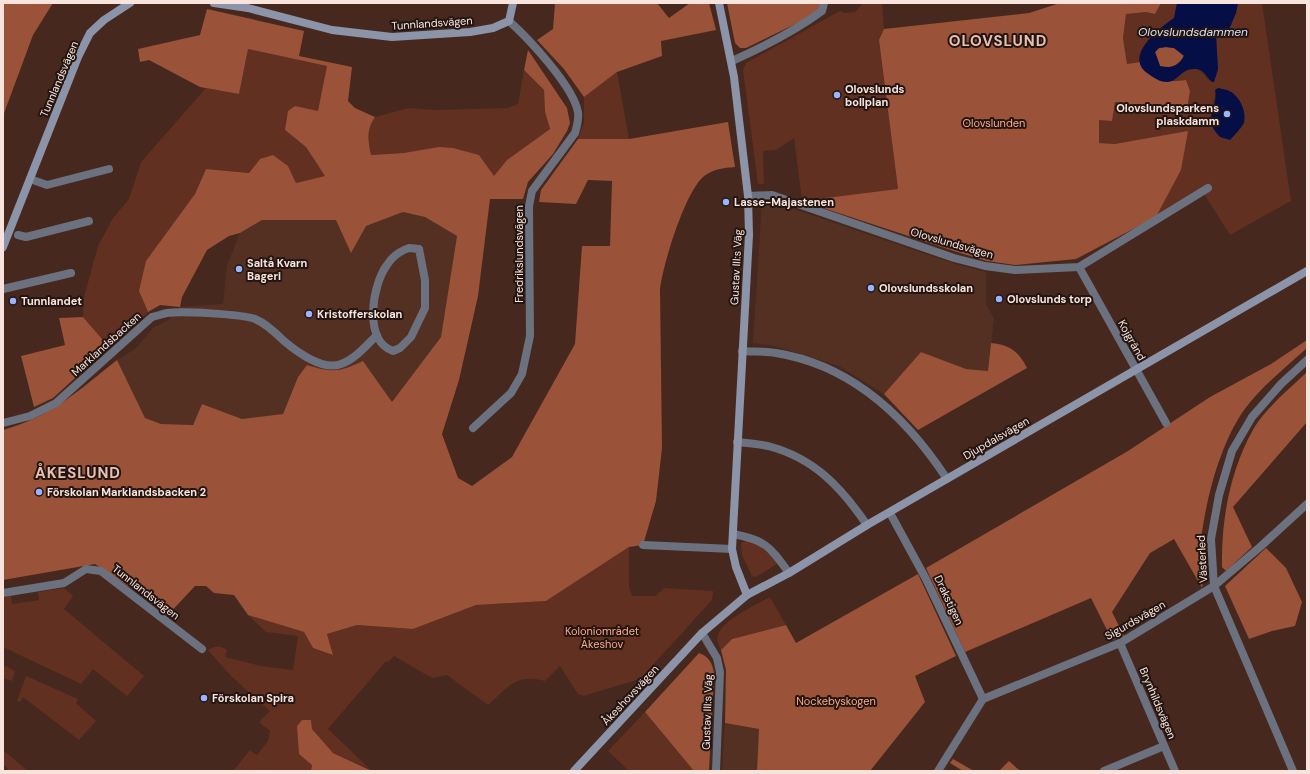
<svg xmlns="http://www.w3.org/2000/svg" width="1310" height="774" font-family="'DM Sans',sans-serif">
  <rect width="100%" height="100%" fill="#46281e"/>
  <!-- built -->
  <g fill="#543023">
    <path d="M762 202H773L952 263 986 272V304L994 319 988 371 966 369 921 352 884 394 839 366 775 346 753 343Z"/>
    <path d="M403 212 425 217 457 236 441 337 392 402 363 361 344 370 326 371 308 365 298 377 283 414 242 419 202 404 193 425 161 424 145 418 117 360 135 349 153 328 167 321 180 307 223 304 227 265 240 233 262 220H336L366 226Z"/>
    <path d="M725 723 759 729 757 771H722Z"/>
  </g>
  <!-- green -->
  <g fill="#613020" fill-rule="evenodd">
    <path d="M863 3H882L884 29 879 41 898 190 802 201 794 138 776 150 763 151 764 184H758L743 70 746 63 840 11 845 13 855 12Z"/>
    <path d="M1161 3H1177L1174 18C1157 30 1143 40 1140 62L1127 64 1123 38 1126 14 1146 12 1155 14Z"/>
    <path d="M1238 3H1262L1291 201 1230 235 1201 189 1156 217 1181 170 1114 144 1099 143V119L1114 102 1162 113 1186 80 1173 81C1202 52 1202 82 1214 82L1218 69 1216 35 1236 13ZM1218 88C1243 95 1242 105 1241 128L1233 134 1232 138 1214 129C1209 115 1213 102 1218 88Z"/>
    <path d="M248 49 328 66 318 111 285 130 306 147 325 176 296 183 288 166 260 159 249 173 206 169 195 194 174 224 139 291 148 312 109 347 83 317 84 297 98 246 113 218 129 199 141 162 206 88 239 94Z"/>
    <path d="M524 70 544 90 545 112 550 129 507 160 494 177 479 155 404 153 371 155C368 140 366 131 375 117L409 108 435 110 508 108 518 104Z"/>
    <path d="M617 72 629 139H578L584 123V97Z"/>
    <path d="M748 540C761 545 769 553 777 564L756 577 752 576 742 555 741 543Z"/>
    <path d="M629 547V587L632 596H656L664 588 713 591 712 600 640 679 583 696 578 694 560 666 545 681C515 673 509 687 488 705L447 675 432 678 394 656 388 662 386 661 328 729 370 769 333 753 312 729 311 720H302L297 726 312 765 311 771H233L250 750 257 755 268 741 270 731 259 722 270 711 232 677 208 650C215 646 219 645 227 650L225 657 261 666 293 670 298 636 266 632 248 615 304 632 313 648 333 655 327 634 357 625 413 629 476 605 546 601Z"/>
    <path d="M64 588 73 596 64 609 144 676 127 696 93 669 81 684 3 647V598L11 596 12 604 39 600 38 592Z"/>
    <path d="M770 597 786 625 732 639 721 650C719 645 716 640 718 635 722 620 757 604 770 597Z"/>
    <path d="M3 665 15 671 12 681 3 678Z"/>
    <path d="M26 676 78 699 76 703 96 721 79 740 23 697 20 702 17 701Z"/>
    <path d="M645 712 694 771H629L608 751Z"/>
    <path d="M3 750 28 771H10L3 764Z"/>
  </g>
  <!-- forest -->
  <g fill="#9a5239">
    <path d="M3 3H53L33 35 3 116Z"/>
    <path d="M555 3H657L669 18 690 3H709L716 30 661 41 662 56 617 72 584 97 564 69 537 40 553 29Z"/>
    <path d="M727 3H820L822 11 746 48H740L735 43Z"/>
    <path d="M1060 3H1161L1155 14 1146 12 1126 14 1123 38 1127 64 1140 62C1151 83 1165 82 1186 80L1190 91 1187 109 1162 113 1115 102 1112 121 1099 120V143L1115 144 1188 131 1181 170 1156 217 1076 259 1015 265 987 261 957 252 802 201 898 189 879 40 884 29 1029 13Z"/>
    <path d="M207 9 304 31 299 56 352 67 348 101 355 108 375 117C366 131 368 140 371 155L404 153 439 147 453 148 479 155 494 176 507 160 550 129 545 112 544 90 524 70 528 50 567 108 570 123 567 131 553 154 528 182 523 199H490L478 296 459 380 442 434 458 478 472 486 512 457 575 344 582 246H610L612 181 588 180 576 204 539 202 541 190 578 139H629L728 122 735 167C723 168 714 169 704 176 685 192 663 264 660 289L662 448 656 501 643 545 629 547 546 601 476 605 413 629 357 625 327 634 333 655 313 648 304 632 248 615 234 595 214 593 206 586H195L167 616 149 600 95 564 3 580V430C52 416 78 391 117 360L145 418 161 424 193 425 202 404 242 419 283 414 298 377 307 365C333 373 339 372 363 361L392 402 441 337 457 236 425 217 403 212 366 226 351 253 336 220H262L240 233 229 236 207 250 182 297 180 307 160 305 148 312 139 291 146 261 195 194 206 169 249 173 260 159 273 155 288 166 296 183 325 176 306 147 285 130 288 111 295 106 318 111 327 66 248 49 239 94 200 87 149 60 140 62 138 49 200 35Z"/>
    <path d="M1166 47 1174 48 1184 55C1179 66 1170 69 1160 66L1155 52 1159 48Z"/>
    <path d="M83 317 109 347 53 398 34 407 21 356 65 345 59 318Z"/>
    <path d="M1307 340V348C1286 367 1261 387 1244 410 1220 444 1206 499 1201 540 1199 556 1205 573 1202 588L1174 539 1150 553 1112 612 1124 636 1112 640 1091 598 965 652 926 568 1128 451 1210 397 1271 364Z"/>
    <path d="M991 343C1009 345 1019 351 1027 368L918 430 884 394 921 352 966 369 988 371Z"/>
    <path d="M1307 372V422L1233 507 1252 547 1226 571 1222 567C1221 520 1230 470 1254 428 1267 407 1289 389 1307 372Z"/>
    <path d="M1266 548 1286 568 1302 602 1295 626 1272 631 1249 639 1225 586Z"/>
    <path d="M918 574 956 656 915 676 925 702 870 771H757L759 729 725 723 726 670 721 650 732 639 786 625 796 643Z"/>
    <path d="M699 653C709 657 712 662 714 673L709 771H694L645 712Z"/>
    <path d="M302 720H311L312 729 333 753 372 771H311L312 765 299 754 297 726Z"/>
    <path d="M953 759 974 771H963L950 763Z"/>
    <path d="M1009 761 1020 771H999Z"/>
  </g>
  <!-- water -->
  <g fill="#050f46" fill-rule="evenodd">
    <path d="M1177 3H1238L1236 13 1228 32 1216 35 1218 69 1214 82H1212C1207 78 1204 69 1196 69 1180 68 1180 81 1167 82 1159 82 1153 77 1147 73 1124 55 1160 28 1174 18ZM1166 47 1174 48 1184 56C1179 66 1170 69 1160 66L1155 52 1159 48Z"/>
    <path d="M1218 88C1221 89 1224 89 1227 90 1239 94 1247 111 1244 123 1242 127 1233 137 1230 140L1220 137C1201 118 1219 108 1215 90Z"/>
  </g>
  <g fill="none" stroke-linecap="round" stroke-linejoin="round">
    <!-- street -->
    <g stroke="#6b717e" stroke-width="8">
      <path d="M732 61C763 47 795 31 822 11L824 3"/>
      <path d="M30 179 47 185 109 169"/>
      <path d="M748 196 772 195 954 258 985 266 1015 270 1079 267 1208 188"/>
      <path d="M18 235 26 237 89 221"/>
      <path d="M409 248 419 249 425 280V308L411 337 400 348 393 351C363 341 372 285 387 265 392 257 400 251 409 248Z"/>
      <path d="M1079 267 1166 423"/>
      <path d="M3 289 71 273"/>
      <path d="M742 351C753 352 765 351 776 353 851 365 907 418 947 479"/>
      <path d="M3 423 30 416 56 403 152 317C157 316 162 314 167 313 182 311 241 314 255 319 265 323 276 333 284 341 297 352 323 371 341 364 355 359 366 346 377 335"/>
      <path d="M473 428 511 393 522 374 530 336 529 206 532 191 575 133C577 126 579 120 578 112 573 86 529 39 509 21"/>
      <path d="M737 442C747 443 758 444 768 446 814 458 841 487 867 525"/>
      <path d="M890 513 926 579 983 699"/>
      <path d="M733 534C766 540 770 547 789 573"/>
      <path d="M643 545 732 549"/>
      <path d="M3 593 64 583 86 569 101 571 202 649"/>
      <path d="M702 633 717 658 720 672 716 771"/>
      <path d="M1120 643 1175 771"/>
      <path d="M938 771 983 699 1120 643 1214 586 1260 547 1307 504"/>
      <path d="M1104 771 1164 746"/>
      <path d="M1293 771 1214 586 1211 539 1219 495 1232 451 1252 417 1281 384 1307 360"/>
    </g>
    <!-- secondary -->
    <g stroke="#8c94a9" stroke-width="8">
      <path d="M214 3 248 8 332 30 392 37 470 32 493 28 509 21 513 3"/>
      <path d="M719 3 734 77 748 196 749 235 732 549 736 567 747 595"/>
      <path d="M3 247 78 57 90 33 104 20 130 3"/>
      <path d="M574 771 702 633 747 595 789 573 867 525 1307 271"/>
    </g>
  </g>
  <!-- markers -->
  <g fill="#98b5fd" stroke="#231511" stroke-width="1.5">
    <circle cx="837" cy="95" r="4"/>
    <circle cx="1227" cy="114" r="4"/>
    <circle cx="726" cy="202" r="4"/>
    <circle cx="239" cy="269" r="4"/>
    <circle cx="871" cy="288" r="4"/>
    <circle cx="999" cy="299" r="4"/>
    <circle cx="13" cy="301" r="4"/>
    <circle cx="309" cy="314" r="4"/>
    <circle cx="39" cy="492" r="4"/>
    <circle cx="204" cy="698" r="4"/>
  </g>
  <g text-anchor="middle" stroke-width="4" stroke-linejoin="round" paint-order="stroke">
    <!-- street labels -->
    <g font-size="11" fill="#f8e4dd" stroke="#231511">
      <text transform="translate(432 23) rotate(-4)" y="4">Tunnlandsvägen</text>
      <text transform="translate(59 79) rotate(-67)" y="4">Tunnlandsvägen</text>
      <text transform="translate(952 243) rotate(16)" y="4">Olovslundsvägen</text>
      <text transform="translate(519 254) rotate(-90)" y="4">Fredrikslundsvägen</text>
      <text transform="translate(736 267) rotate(-87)" y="4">Gustav III:s Väg</text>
      <text transform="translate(1132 340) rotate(61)" y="4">Kojgränd</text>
      <text transform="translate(106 344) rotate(-42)" y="4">Marklandsbacken</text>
      <text transform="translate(996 438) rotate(-30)" y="4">Djupdalsvägen</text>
      <text transform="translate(1202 559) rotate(-93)" y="4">Västerled</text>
      <text transform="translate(146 592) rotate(38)" y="4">Tunnlandsvägen</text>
      <text transform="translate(949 600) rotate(65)" y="4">Drakstigen</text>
      <text transform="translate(1135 620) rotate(-30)" y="4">Sigurdsvägen</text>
      <text transform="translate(630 695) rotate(-47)" y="4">Åkeshovsvägen</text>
      <text transform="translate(1158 703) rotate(67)" y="4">Brynhildsvägen</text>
      <text transform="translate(707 712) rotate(-88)" y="4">Gustav III:s Väg</text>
    </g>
    <!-- poi labels -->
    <g font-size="11" font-weight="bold" fill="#f8e4dd" stroke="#231511" text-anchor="start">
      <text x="845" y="93">Olovslunds<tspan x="845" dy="13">bollplan</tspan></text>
      <text x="1219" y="112" text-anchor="end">Olovslundsparkens<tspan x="1219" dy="13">plaskdamm</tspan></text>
      <text x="734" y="206">Lasse-Majastenen</text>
      <text x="247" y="267">Saltå Kvarn<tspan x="247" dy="13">Bageri</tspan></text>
      <text x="879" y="292">Olovslundsskolan</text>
      <text x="1007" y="303">Olovslunds torp</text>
      <text x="21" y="305">Tunnlandet</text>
      <text x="317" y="318">Kristofferskolan</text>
      <text x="47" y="496">Förskolan Marklandsbacken 2</text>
      <text x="212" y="702">Förskolan Spira</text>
    </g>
    <!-- park labels -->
    <g font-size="11" fill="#fba88b" stroke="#231511">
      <text x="994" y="127">Olovslunden</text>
      <text x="602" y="635">Koloniområdet<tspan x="602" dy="13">Åkeshov</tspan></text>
      <text x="836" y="705">Nockebyskogen</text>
    </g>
    <!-- water labels -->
    <g font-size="12" font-style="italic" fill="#d6def0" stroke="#231511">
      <text x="1193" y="36">Olovslundsdammen</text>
    </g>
    <!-- district labels -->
    <g font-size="15" font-weight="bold" letter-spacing="1" fill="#e8c1b4" stroke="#231511">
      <text x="998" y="46">OLOVSLUND</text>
      <text x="78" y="478">ÅKESLUND</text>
    </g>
  </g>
  <!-- border -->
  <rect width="1310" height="774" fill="none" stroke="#f8e4dd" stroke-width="8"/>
</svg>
